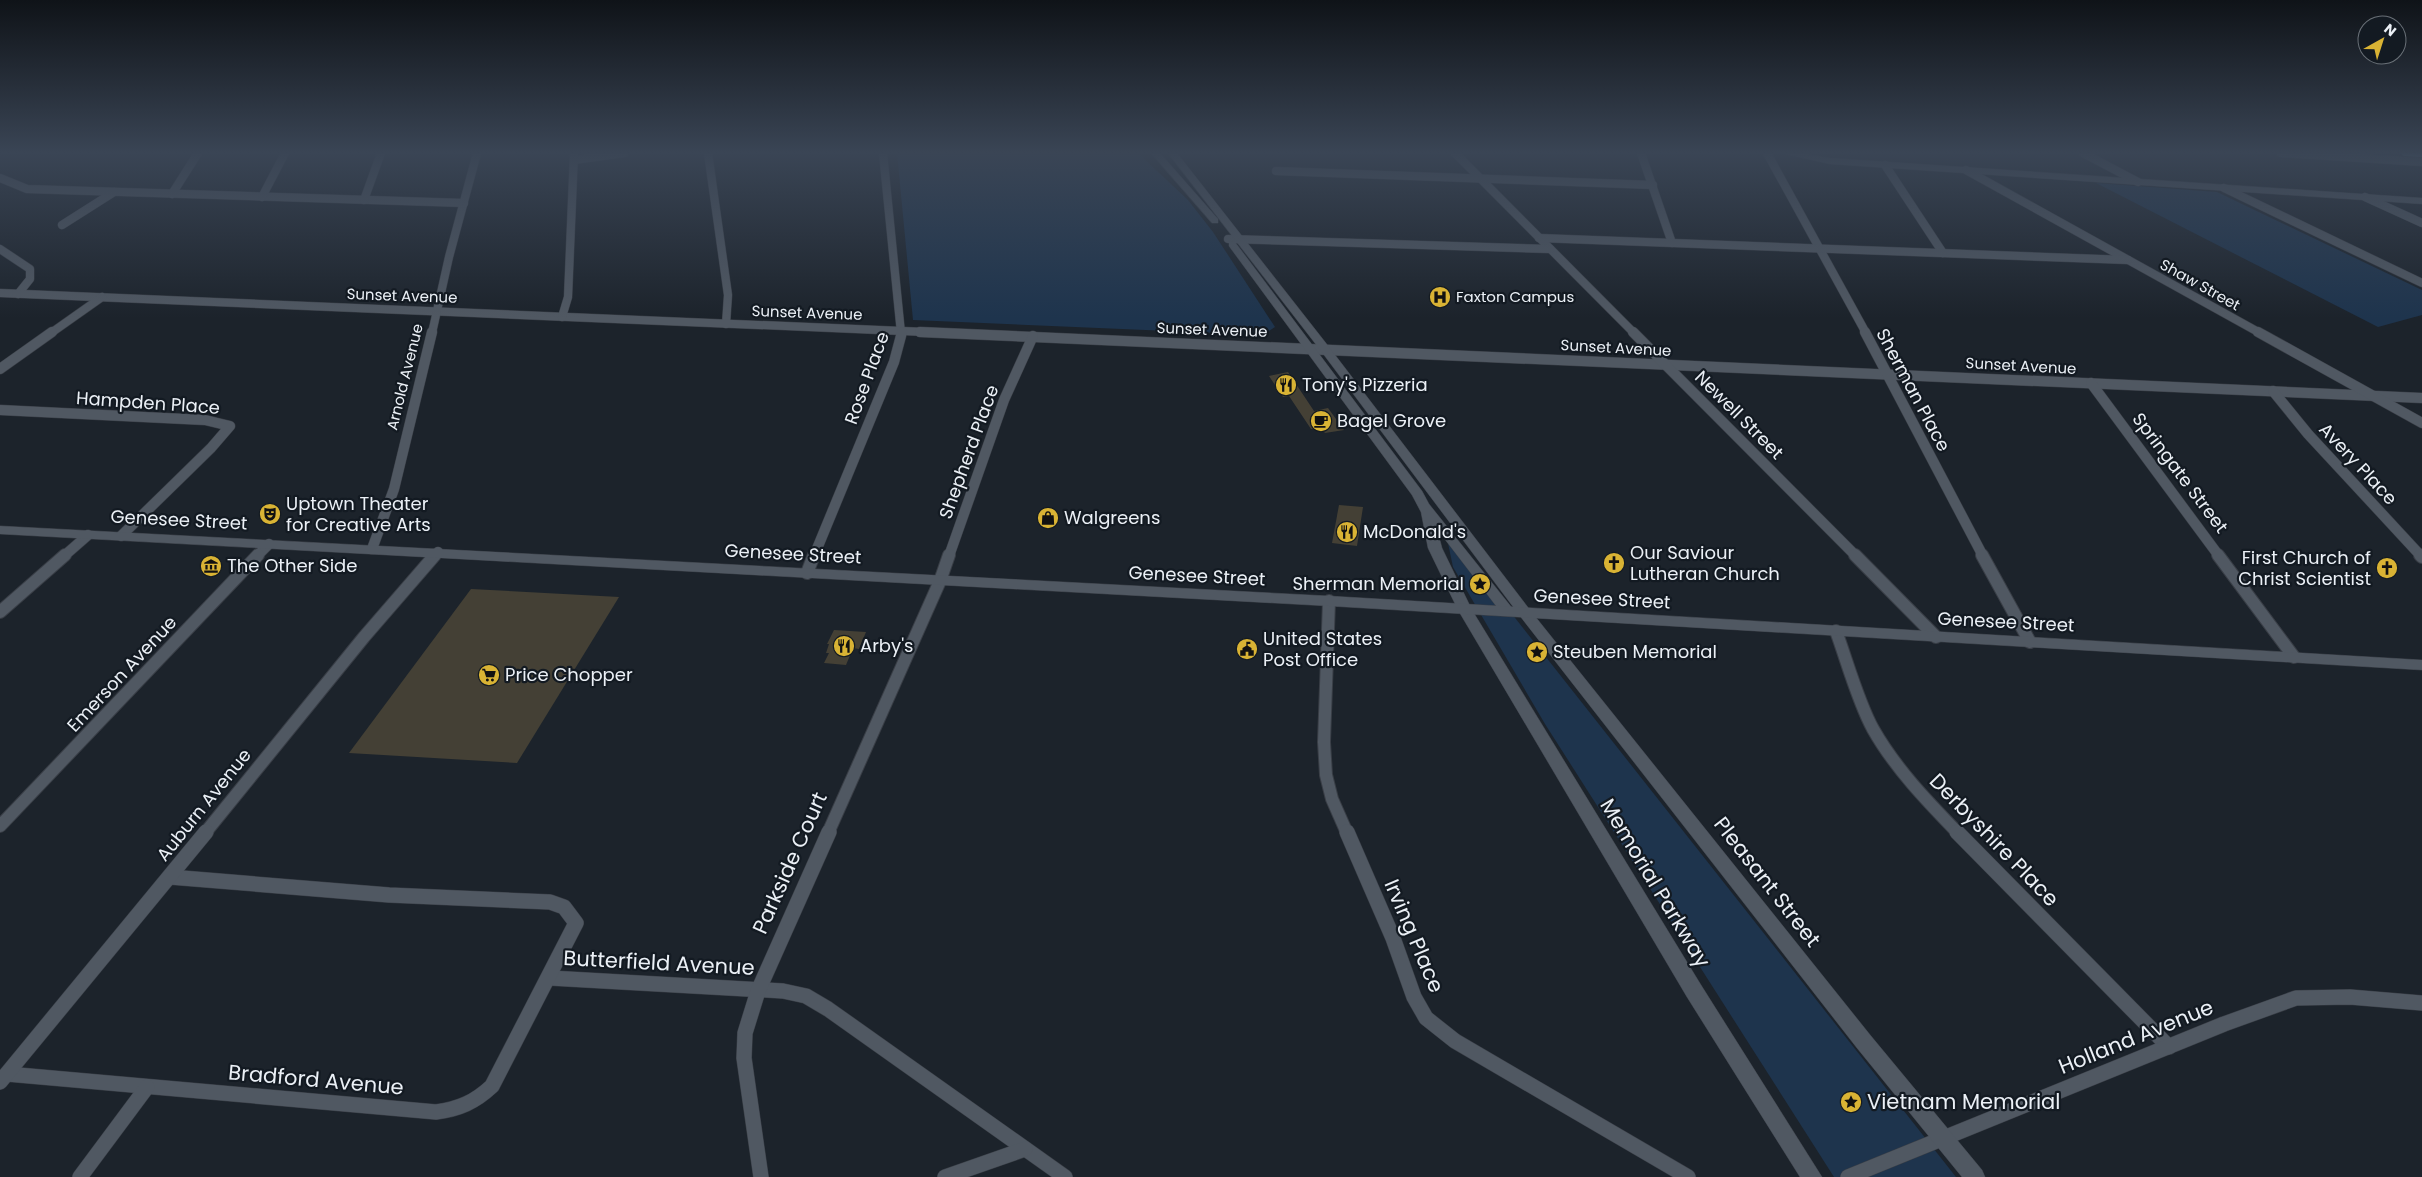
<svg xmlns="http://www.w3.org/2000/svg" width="2422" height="1177" font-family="Poppins,sans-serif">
  <rect width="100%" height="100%" fill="#1c232b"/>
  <!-- green -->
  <g fill="#1e344d">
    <path d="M897 153H1138L1188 200 1213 232 1275 327 1263 335 913 320Z"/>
    <path d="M2096 183 2217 192 2422 290V315L2378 327Z"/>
    <path d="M1445 529 1956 1177H1834L1545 724 1453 567Z"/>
  </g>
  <!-- building -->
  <g fill="#444035">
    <path d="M1288 372 1314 411 1328 408 1344 430 1325 433 1320 427 1311 429 1289 396 1283 397 1269 376Z"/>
    <path d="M1339 505 1363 507 1357 546 1332 543Z"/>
    <path d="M471 589 619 597 517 763 349 753Z"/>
    <path d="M834 630 866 632 859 649 853 648 846 665 824 663 829 653H826L829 644H827Z"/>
  </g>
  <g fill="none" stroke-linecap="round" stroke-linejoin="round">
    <!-- minor-far3 casing -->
    <g stroke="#393e46" stroke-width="9">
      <g id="minor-far3">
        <path d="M708 153 728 295 726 324"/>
        <path d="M883 153 901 333"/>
        <path d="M1455 153 1634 333"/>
        <path d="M1641 153 1672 243"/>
        <path d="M1767 153 1866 333"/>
        <path d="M2083 153 2138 182"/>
        <path d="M2281 153 2422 162"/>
        <path d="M574 160 624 153"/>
        <path d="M1885 165 1943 253"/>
        <path d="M1966 170 2260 333"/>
        <path d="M1276 171 1653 185"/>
        <path d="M0 178 27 189 464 203"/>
        <path d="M2224 188 2422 283"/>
        <path d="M172 194 198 153"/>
        <path d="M262 197 285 153"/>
        <path d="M2365 197 2422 223"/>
        <path d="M364 200 381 153"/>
        <path d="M62 225 114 192"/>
        <path d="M1539 238 2128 260"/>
        <path d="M1228 239 1550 249"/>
        <path d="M0 249 30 269V279L18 294"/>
        <path d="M0 293 949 333"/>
        <path d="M562 317 568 297 574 153"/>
        <path d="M51 333 102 297"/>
        <path d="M432 333 449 257 477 153"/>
      </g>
    </g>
    <!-- minor-far2 casing -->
    <g stroke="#393e46" stroke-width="11">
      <g id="minor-far2">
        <path d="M920 332 2422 398"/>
        <path d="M1633 332 1856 556"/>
        <path d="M1865 332 1983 556"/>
        <path d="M2258 332 2422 423"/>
        <path d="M0 369 52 332"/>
        <path d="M2091 383 2219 556"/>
        <path d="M2273 391 2308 434 2421 556"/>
        <path d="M0 410 205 420 230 426 211 448 121 536"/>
        <path d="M372 549 394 489 432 332"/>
        <path d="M64 556 88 535"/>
        <path d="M257 556 269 544"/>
        <path d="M434 556 438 552"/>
        <path d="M814 556 894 362 902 332"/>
        <path d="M949 556 1004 400 1033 336"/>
      </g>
    </g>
    <!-- minor-far1 casing -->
    <g stroke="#393e46" stroke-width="14">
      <g id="minor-far1">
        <path d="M1855 555 1936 637"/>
        <path d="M1982 555 2030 642"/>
        <path d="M2218 555 2294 657"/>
        <path d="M2420 555 2422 557"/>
        <path d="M807 573 814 555"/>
        <path d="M1329 601 1324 742 1326 775 1332 799 1347 833"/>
        <path d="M0 612 65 555"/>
        <path d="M1836 631C1847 661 1858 702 1873 729 1895 768 1927 801 1958 833"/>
        <path d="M0 826 258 555"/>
        <path d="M205 833 364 637 435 555"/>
        <path d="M828 833 940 581 949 555"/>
      </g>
    </g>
    <!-- minor casing -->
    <g stroke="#393e46" stroke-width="16">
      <g id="minor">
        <path d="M1347 832 1393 938 1414 997 1426 1018 1455 1041 1688 1177"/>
        <path d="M1957 832 2169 1047"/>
        <path d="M550 978 783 991 806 996 828 1009 1065 1177"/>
        <path d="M7 1074 436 1112C459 1109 475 1102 492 1086L576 923 564 907 550 902 389 895 170 877"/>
        <path d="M0 1082 206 832"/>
        <path d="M80 1177 147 1087"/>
        <path d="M761 1177 744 1058 745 1033 758 991 829 832"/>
        <path d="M945 1177 1025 1149"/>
        <path d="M1848 1177 2224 1024 2296 998 2350 997 2422 1003"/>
      </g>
    </g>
    <!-- tertiary casing -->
    <g stroke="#393e46" stroke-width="1">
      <g id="tertiary">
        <path d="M1151 153H1160L1218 219V223H1212Z"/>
        <path d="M1168 153H1177L1329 347 1530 610 1871 1036 1982 1170 1985 1177H1962L1857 1048 1520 616 1321 351Z"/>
        <path d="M1781 153H1800L1830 158 2422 198V204L1830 164Z"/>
        <path d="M1232 241 1235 242 1422 491 1429 504 1513 609 1515 612 1513 615H1503L1437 529 1442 548 1472 610 1701 985 1822 1177H1800L1687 997 1458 610 1428 548 1421 512 1412 495 1229 246V242Z"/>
      </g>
    </g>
    <!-- secondary casing -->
    <g stroke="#393e46" stroke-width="1">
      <path id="secondary" d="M0 526 1329 596 2422 660V670L1329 606 0 534Z"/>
    </g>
    <!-- trunk casing -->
    <g stroke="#393e46" stroke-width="1">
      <path id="trunk" d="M2400 153H2422V157L2404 156Z"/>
    </g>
    <!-- minor-far3 -->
    <use href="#minor-far3" stroke="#505862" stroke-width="8"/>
    <!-- minor-far2 -->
    <use href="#minor-far2" stroke="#505862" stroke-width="10"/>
    <!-- minor-far1 -->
    <use href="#minor-far1" stroke="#505862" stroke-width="12"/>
    <!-- minor -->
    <use href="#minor" stroke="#505862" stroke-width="15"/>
    <!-- tertiary -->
    <use href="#tertiary" fill="#505862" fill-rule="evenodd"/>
    <!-- secondary -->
    <use href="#secondary" fill="#505862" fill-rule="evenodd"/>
    <!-- trunk -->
    <use href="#trunk" fill="#83a8d4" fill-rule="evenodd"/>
  </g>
  <!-- sky -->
  <linearGradient id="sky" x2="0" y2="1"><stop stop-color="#0f1318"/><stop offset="0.48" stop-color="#3a4555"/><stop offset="1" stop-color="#3a4555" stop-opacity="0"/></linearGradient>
  <rect width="2422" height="318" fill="url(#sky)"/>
  <!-- icons -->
  <defs>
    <g id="hospital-disc" transform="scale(1.125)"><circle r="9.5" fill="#d9b334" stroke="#131a22"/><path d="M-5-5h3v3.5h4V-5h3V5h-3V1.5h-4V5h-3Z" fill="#111"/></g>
    <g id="restaurant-disc" transform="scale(1.125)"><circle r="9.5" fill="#d9b334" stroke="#131a22"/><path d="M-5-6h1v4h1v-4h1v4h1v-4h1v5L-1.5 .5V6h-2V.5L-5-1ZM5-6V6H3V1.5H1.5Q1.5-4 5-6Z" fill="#111"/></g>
    <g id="cafe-disc" transform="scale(1.125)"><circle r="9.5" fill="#d9b334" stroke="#131a22"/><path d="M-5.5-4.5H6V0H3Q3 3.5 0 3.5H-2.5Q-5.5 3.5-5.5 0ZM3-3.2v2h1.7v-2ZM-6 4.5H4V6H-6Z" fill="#111"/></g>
    <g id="theatre-disc" transform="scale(1.125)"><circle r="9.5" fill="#d9b334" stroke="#131a22"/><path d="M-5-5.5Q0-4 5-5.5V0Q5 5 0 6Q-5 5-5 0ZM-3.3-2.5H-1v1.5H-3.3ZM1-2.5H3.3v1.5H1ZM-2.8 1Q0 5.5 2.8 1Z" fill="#111"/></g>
    <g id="shop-disc" transform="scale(1.125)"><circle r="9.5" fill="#d9b334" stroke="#131a22"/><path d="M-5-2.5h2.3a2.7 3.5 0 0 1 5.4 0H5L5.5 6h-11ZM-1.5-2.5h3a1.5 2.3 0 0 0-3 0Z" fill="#111"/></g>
    <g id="church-disc" transform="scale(1.125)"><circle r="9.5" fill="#d9b334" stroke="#131a22"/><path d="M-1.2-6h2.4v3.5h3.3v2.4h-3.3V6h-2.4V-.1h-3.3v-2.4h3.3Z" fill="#111"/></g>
    <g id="museum-disc" transform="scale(1.125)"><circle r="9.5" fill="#d9b334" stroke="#131a22"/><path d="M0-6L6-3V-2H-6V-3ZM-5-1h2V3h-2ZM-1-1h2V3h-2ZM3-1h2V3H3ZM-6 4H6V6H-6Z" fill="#111"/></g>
    <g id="sight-disc" transform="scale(1.125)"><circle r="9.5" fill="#d9b334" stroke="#131a22"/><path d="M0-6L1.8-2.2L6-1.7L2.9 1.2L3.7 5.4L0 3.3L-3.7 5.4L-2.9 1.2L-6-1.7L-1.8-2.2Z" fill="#111"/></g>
    <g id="civic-disc" transform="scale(1.125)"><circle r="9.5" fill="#d9b334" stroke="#131a22"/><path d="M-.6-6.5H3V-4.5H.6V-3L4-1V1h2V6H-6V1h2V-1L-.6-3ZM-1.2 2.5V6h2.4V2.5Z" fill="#111"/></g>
    <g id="supermarket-disc" transform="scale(1.125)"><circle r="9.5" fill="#d9b334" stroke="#131a22"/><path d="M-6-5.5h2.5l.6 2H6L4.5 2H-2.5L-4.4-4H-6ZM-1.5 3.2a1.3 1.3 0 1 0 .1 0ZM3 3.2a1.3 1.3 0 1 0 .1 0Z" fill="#111"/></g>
  </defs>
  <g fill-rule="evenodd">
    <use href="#hospital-disc" x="1440" y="297"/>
    <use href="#restaurant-disc" x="1286" y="385"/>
    <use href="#cafe-disc" x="1321" y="421"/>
    <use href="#theatre-disc" x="270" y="514"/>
    <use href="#shop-disc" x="1048" y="518"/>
    <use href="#restaurant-disc" x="1347" y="532"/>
    <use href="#church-disc" x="1614" y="563"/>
    <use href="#museum-disc" x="211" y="566"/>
    <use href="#church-disc" x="2387" y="568"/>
    <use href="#sight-disc" x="1480" y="584"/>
    <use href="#restaurant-disc" x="844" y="646"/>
    <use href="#civic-disc" x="1247" y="649"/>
    <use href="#sight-disc" x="1537" y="652"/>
    <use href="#supermarket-disc" x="489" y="675"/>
    <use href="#sight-disc" x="1851" y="1102"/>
  </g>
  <g text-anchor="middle" stroke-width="4.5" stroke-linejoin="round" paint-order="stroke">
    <!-- far-street labels -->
    <g font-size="15" fill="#ebf0f6" stroke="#131a22">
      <text transform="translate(2200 285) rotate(29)" y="5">Shaw Street</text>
      <text transform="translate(402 296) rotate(2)" y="5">Sunset Avenue</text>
      <text transform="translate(807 313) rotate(2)" y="5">Sunset Avenue</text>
      <text transform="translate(1212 330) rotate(2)" y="5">Sunset Avenue</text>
      <text transform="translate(1616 348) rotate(3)" y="5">Sunset Avenue</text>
      <text transform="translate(2021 366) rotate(3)" y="5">Sunset Avenue</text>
      <text transform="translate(405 377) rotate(-76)" y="5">Arnold Avenue</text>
    </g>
    <!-- far-poi labels -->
    <g font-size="15" fill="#ebf0f6" stroke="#131a22" text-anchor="start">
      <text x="1456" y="302">Faxton Campus</text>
    </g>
    <!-- street labels -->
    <g font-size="18" fill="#ebf0f6" stroke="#131a22">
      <text transform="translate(867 378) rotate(-70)" y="6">Rose Place</text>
      <text transform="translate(1913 390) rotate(62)" y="6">Sherman Place</text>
      <text transform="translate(148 403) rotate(4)" y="6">Hampden Place</text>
      <text transform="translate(1739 415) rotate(45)" y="6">Newell Street</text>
      <text transform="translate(969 452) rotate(-70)" y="6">Shepherd Place</text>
      <text transform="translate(2358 464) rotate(47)" y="6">Avery Place</text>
      <text transform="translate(2180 473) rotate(53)" y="6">Springate Street</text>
      <text transform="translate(179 520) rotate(3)" y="6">Genesee Street</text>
      <text transform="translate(793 554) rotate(3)" y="6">Genesee Street</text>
      <text transform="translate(1197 576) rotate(3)" y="6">Genesee Street</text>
      <text transform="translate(1602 599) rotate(3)" y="6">Genesee Street</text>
      <text transform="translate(2006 622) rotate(3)" y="6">Genesee Street</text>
      <text transform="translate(122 674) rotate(-47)" y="6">Emerson Avenue</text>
      <text transform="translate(204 805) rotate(-51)" y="6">Auburn Avenue</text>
    </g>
    <!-- poi labels -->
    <g font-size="18" fill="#ebf0f6" stroke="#131a22" text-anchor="start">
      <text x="1302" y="391">Tony's Pizzeria</text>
      <text x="1337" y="427">Bagel Grove</text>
      <text x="286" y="510">Uptown Theater<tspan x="286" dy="21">for Creative Arts</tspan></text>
      <text x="1064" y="524">Walgreens</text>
      <text x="1363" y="538">McDonald's</text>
      <text x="1630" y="559">Our Saviour<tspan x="1630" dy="21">Lutheran Church</tspan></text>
      <text x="2371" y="564" text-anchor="end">First Church of<tspan x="2371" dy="21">Christ Scientist</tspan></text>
      <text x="227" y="572">The Other Side</text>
      <text x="1464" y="590" text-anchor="end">Sherman Memorial</text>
      <text x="1263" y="645">United States<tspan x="1263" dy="21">Post Office</tspan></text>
      <text x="860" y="652">Arby's</text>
      <text x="1553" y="658">Steuben Memorial</text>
      <text x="505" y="681">Price Chopper</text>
    </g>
    <!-- near-street labels -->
    <g font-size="21" fill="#ebf0f6" stroke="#131a22">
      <text transform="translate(1994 840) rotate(46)" y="7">Derbyshire Place</text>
      <text transform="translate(790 863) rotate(-66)" y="7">Parkside Court</text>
      <text transform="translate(1767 882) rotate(52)" y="7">Pleasant Street</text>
      <text transform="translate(1655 883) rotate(59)" y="7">Memorial Parkway</text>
      <text transform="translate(1414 936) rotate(67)" y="7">Irving Place</text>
      <text transform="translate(659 963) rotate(3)" y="7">Butterfield Avenue</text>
      <text transform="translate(2136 1037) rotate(-22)" y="7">Holland Avenue</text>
      <text transform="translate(316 1080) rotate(5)" y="7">Bradford Avenue</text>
    </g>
    <!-- near-poi labels -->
    <g font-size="21" fill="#ebf0f6" stroke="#131a22" text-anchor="start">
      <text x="1867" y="1109">Vietnam Memorial</text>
    </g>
  </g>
  <!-- north arrow -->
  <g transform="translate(2382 40) rotate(39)"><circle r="24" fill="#131a22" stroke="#697077"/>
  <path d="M0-4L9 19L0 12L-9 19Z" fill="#d9b334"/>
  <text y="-8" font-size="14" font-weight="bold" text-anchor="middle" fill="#ebf0f6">N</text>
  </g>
</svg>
